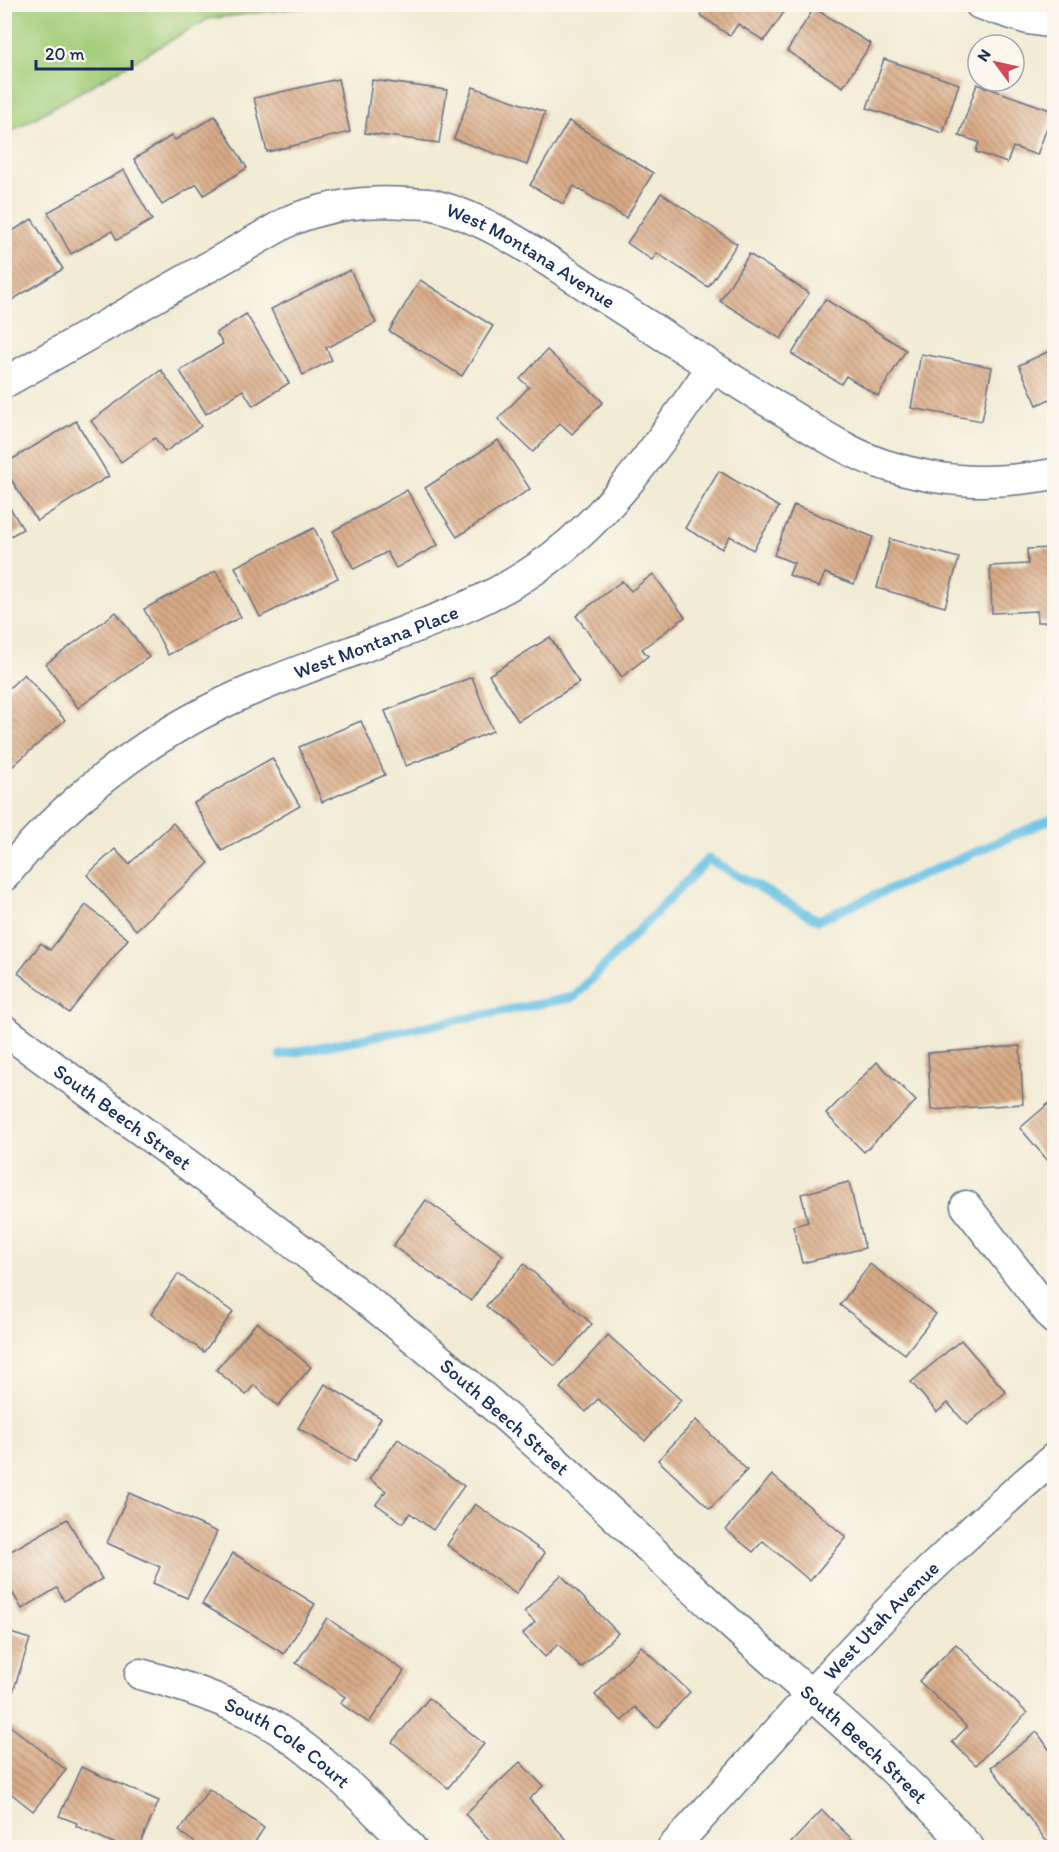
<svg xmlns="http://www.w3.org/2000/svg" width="1059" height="1852" font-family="Itim,sans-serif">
  <defs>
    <pattern id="building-back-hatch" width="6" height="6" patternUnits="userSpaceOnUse" patternTransform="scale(1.5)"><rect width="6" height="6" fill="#d8aa86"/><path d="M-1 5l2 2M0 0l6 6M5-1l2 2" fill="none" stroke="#ae8b71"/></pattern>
  </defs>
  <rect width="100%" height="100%" fill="#fbf7ec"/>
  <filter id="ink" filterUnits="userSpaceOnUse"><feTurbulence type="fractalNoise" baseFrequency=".0167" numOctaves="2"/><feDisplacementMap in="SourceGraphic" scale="12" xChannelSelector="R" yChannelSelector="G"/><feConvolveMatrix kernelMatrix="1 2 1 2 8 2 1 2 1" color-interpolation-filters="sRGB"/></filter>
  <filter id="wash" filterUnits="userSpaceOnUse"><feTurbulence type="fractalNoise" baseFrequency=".008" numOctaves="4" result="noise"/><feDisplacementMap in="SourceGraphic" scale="24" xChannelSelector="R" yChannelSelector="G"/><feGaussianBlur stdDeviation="1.35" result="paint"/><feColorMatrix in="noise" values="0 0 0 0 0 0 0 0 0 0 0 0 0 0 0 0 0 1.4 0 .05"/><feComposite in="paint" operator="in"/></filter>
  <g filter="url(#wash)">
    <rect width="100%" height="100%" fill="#f1ebd4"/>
    <!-- green -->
    <path fill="#a3ce7a" stroke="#5f7e6c" stroke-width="1.5" d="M5 4H321V5L208 19 5 135Z"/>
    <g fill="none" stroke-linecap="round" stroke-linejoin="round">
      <!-- stream -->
      <path stroke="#68c1e6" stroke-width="9" d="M280 1055 574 997 708 859 818 920 1054 818"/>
    </g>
    <g id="blocks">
      <!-- building -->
      <g fill="url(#building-back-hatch)">
        <path d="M707 5H789L764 41 738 24 730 36 700 15Z"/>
        <path d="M814 8 871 44 843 87 787 51Z"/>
        <path d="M884 59 959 84 943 133 867 108Z"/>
        <path d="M338 79 350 132 267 152 254 98Z"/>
        <path d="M372 80 447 90 439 143 365 133Z"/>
        <path d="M977 84 1053 111 1037 155 1013 147 1007 163 976 152 979 142 959 136Z"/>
        <path d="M473 87 545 112 527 165 454 139Z"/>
        <path d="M215 116 247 168 204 195 197 184 162 205 134 159 171 136 175 140Z"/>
        <path d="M569 121 653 173 626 218 574 186 563 204 530 185Z"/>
        <path d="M124 170 152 220 117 240 112 231 71 254 48 212Z"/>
        <path d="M661 193 737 244 708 287 657 253 652 260 627 243Z"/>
        <path d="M32 219 63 269 4 305V236Z"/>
        <path d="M749 254 809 293 781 339 720 301Z"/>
        <path d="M350 270 376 323 326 348 332 360 303 375 271 309Z"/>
        <path d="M420 280 493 326 462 376 389 331Z"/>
        <path d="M825 299 906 350 878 396 846 376 841 384 792 354Z"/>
        <path d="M246 314 289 383 253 406 243 390 206 414 180 371 223 344 216 333Z"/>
        <path d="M1054 349V397L1037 405 1019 365Z"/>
        <path d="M547 350 603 402 572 434 560 423 533 452 498 419 529 387 520 379Z"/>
        <path d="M921 354 992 367 982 421 911 408Z"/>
        <path d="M161 370 201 426 165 452 155 438 121 462 91 421Z"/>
        <path d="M76 421 109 476 37 521 4 468V464Z"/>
        <path d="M498 440 530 489 457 537 425 488Z"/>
        <path d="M719 471 779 507 753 550 730 536 722 549 685 528Z"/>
        <path d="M407 490 438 545 396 568 387 552 354 569 333 531Z"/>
        <path d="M4 498 23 529 4 540Z"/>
        <path d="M794 505 873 537 854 584 825 573 819 587 789 575 794 563 774 555Z"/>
        <path d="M314 528 338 578 260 617 235 567Z"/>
        <path d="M890 539 959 558 945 607 877 588Z"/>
        <path d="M1054 548V622H1037V611L992 613 990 566 1028 564 1027 549Z"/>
        <path d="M216 571 241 617 168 655 144 609Z"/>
        <path d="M653 574 685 617 642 649 648 656 622 677 576 616 622 581 631 591Z"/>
        <path d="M116 612 149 657 78 708 46 664Z"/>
        <path d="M550 637 579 683 518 721 489 675Z"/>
        <path d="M24 674 65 720 5 773V692Z"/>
        <path d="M472 677 493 731 406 766 385 711Z"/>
        <path d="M361 721 385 775 322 802 299 747Z"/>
        <path d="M272 758 300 806 222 851 194 803Z"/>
        <path d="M173 823 209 863 136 930 87 875 115 849 129 864Z"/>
        <path d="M86 905 128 939 69 1013 18 973 41 943 50 950Z"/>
        <path d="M1020 1046 1023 1104 931 1110 928 1053Z"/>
        <path d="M877 1062 916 1101 864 1152 826 1114Z"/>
        <path d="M1054 1099V1168L1020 1128Z"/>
        <path d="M849 1182 865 1248 802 1263 793 1226 808 1222 801 1194Z"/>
        <path d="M426 1200 503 1255 471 1301 393 1246Z"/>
        <path d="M524 1264 592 1324 555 1366 486 1306Z"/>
        <path d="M870 1264 936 1314 905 1354 840 1305Z"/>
        <path d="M178 1274 233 1312 204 1352 151 1314Z"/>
        <path d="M257 1322 311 1367 278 1406 254 1385 246 1395 216 1370Z"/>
        <path d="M608 1335 681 1400 645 1441 598 1399 586 1412 560 1388Z"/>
        <path d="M961 1340 1006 1392 967 1425 948 1403 937 1412 911 1382Z"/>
        <path d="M325 1384 381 1418 355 1462 298 1428Z"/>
        <path d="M696 1420 747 1470 710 1509 658 1460Z"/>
        <path d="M398 1439 464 1486 433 1530 410 1513 403 1523 376 1504 386 1491 369 1479Z"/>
        <path d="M772 1475 846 1537 810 1581 763 1541 753 1552 726 1530Z"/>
        <path d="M129 1493 217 1532 187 1598 153 1583 160 1567 107 1543Z"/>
        <path d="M475 1504 545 1553 516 1594 447 1545Z"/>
        <path d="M67 1519 102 1579 64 1601 57 1588 22 1609 4 1579V1555Z"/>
        <path d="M233 1553 315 1604 284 1654 202 1604Z"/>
        <path d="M561 1575 618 1633 581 1668 558 1644 545 1657 523 1634 535 1622 524 1612Z"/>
        <path d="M327 1618 404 1671 369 1723 340 1703 345 1697 296 1663Z"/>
        <path d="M4 1631 30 1639 10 1701 4 1699Z"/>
        <path d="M956 1644 1027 1713 976 1765 952 1742 967 1727 919 1681Z"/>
        <path d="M641 1646 690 1692 657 1728 635 1707 622 1721 595 1695Z"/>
        <path d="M429 1698 484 1744 448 1788 392 1742Z"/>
        <path d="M4 1721 66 1770 33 1811 8 1791 4 1795Z"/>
        <path d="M1037 1732 1054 1756V1836L1047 1842 991 1767Z"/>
        <path d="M520 1762 543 1786 529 1799 570 1843 565 1848H497L465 1814Z"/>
        <path d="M81 1767 159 1801 138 1848H124L76 1826 77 1823 59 1816Z"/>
        <path d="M209 1789 264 1828 251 1848H202L179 1831Z"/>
        <path d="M822 1810 861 1848H790L788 1846Z"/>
      </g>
    </g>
  </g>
  <g filter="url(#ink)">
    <use href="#blocks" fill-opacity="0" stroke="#667187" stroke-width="1.5"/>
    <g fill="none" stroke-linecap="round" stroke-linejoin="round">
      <!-- minor casing -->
      <g stroke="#667187" stroke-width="33">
        <g id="minor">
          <path d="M980 4 1028 19 1054 23"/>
          <path id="s1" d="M4 383 291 220C331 205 364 200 407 203 416 204 425 203 434 205 488 219 536 253 582 283 647 325 711 367 777 407 809 426 849 454 885 465 943 484 994 485 1054 474"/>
          <path id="s2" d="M4 876C63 804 139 743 223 703 264 683 310 667 353 651 414 627 479 607 534 570 610 520 661 440 712 367"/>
          <path id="s3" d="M4 1030C142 1132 283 1231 416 1340 524 1429 625 1526 728 1621 809 1695 896 1765 969 1848"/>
          <path d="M966 1206 1054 1319"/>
          <path id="s4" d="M140 1674C182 1685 222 1699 261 1719 314 1748 369 1804 411 1848"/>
          <path id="s5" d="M672 1848C737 1779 798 1707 862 1639 922 1574 988 1515 1054 1458"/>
        </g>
      </g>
      <!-- minor -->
      <use href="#minor" stroke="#fff" stroke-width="30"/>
    </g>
  </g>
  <g text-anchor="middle" stroke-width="6" stroke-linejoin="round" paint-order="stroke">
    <!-- street labels -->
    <g font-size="20" fill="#1b2f5e" stroke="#fbf7ec">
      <text dy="7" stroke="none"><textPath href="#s1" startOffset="585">West Montana Avenue</textPath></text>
      <text dy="7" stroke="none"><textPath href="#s2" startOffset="446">West Montana Place</textPath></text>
      <text dy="7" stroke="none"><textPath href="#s3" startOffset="147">South Beech Street</textPath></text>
      <text dy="7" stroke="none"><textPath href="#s3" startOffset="633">South Beech Street</textPath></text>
      <text dy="7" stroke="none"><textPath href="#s5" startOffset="309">West Utah Avenue</textPath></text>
      <text dy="7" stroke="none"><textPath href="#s4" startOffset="164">South Cole Court</textPath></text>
      <text dy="7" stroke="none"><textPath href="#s3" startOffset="1119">South Beech Street</textPath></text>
    </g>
  </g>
  <!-- margin -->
  <rect width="1059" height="1852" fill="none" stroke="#fbf7ec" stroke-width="24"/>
  <!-- north arrow -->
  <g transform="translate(996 63) rotate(303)"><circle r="28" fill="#fbf7ec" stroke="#a1a7b3" stroke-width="1.5"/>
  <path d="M0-4.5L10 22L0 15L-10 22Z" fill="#d1495b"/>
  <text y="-9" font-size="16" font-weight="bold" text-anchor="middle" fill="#1b2f5e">N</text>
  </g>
  <!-- scale -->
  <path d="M36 60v9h96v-9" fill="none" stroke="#1b2f5e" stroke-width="3"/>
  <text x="45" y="60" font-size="18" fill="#1b2f5e" stroke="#fbf7ec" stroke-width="4.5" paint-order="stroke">20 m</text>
</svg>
